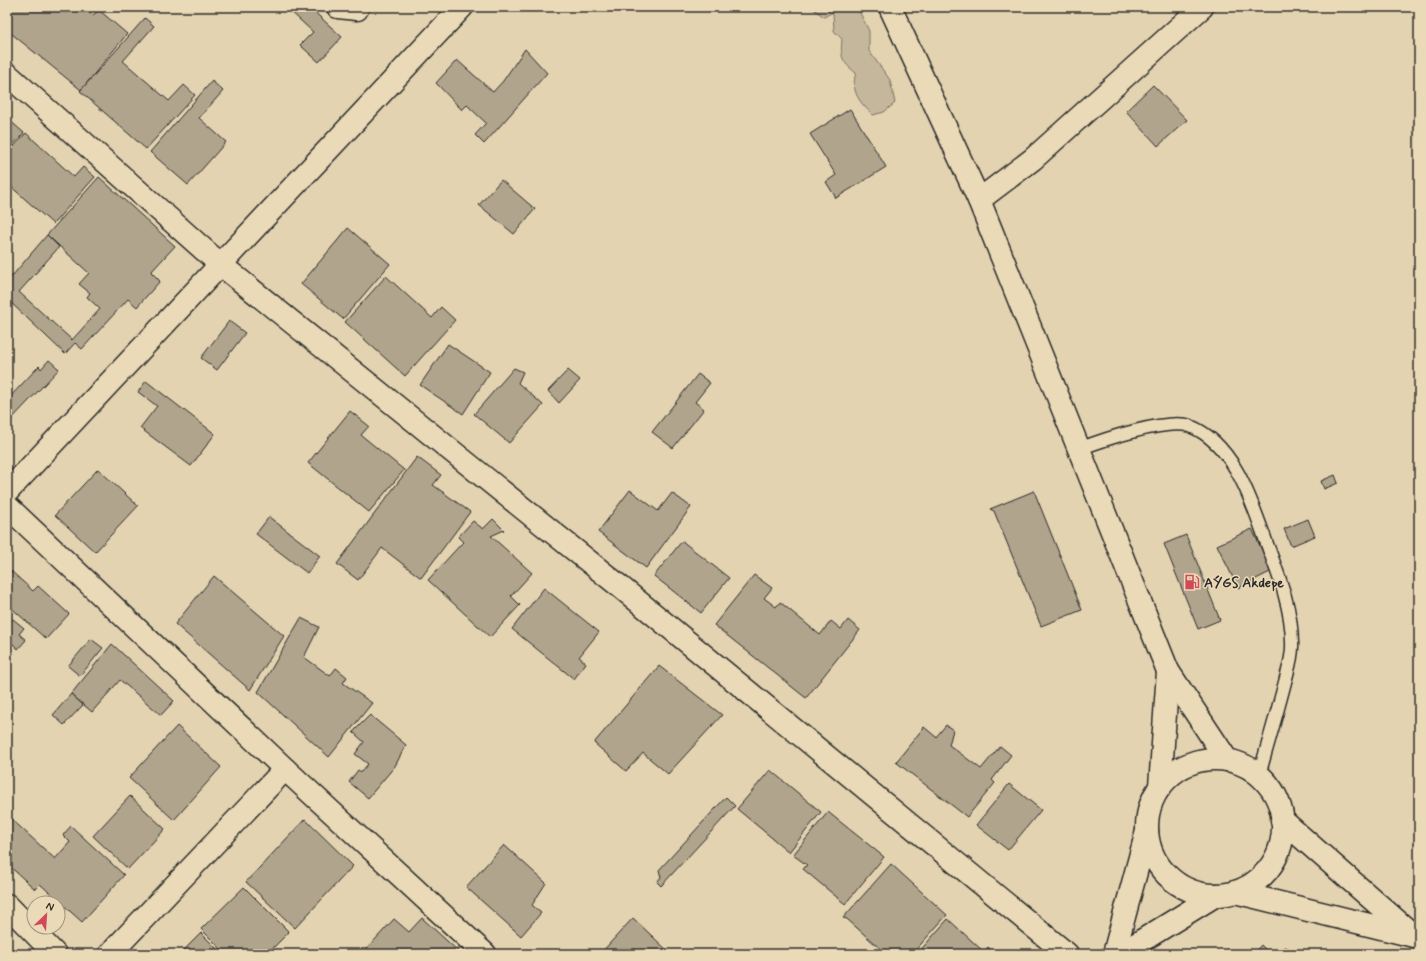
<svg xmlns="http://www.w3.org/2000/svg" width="1426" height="961" font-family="Mynerve,sans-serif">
  <rect width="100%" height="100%" fill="#e3d3b1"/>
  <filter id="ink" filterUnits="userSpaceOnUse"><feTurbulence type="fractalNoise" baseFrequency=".025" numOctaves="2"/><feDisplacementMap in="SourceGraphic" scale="8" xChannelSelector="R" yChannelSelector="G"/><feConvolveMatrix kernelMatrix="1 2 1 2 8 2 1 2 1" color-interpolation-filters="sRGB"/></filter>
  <g filter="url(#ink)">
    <!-- green -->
    <path fill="#c5b79c" stroke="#787164" d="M811 7H857L869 31V51L890 80 895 103 884 112 873 115C860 103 850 91 856 73 842 62 840 57 842 39L834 31 833 12 824 17Z"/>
    <!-- building -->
    <g fill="#b0a48c" stroke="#2b2b2b">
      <path d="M7 7H83L93 15 99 10 127 34 81 90 7 30Z"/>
      <path d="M289 7H309L342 37 319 62 300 45 313 32 288 9Z"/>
      <path d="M145 18 154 26 123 61 169 101 184 85 195 95 146 149 80 91Z"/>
      <path d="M525 49 547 73 484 144 475 135 486 123 467 105 462 110 436 83 457 60 493 92 503 81Z"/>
      <path d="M212 81 223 91 199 118 226 142 188 185 150 152Z"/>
      <path d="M1153 85 1187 120 1158 146 1126 111Z"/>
      <path d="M850 109 886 167 836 198 826 182 836 175 810 134Z"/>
      <path d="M7 118 24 133 7 151Z"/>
      <path d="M26 133 74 177 83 167 95 177 53 224 7 183V154Z"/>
      <path d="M99 177 175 246 151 272 160 281 137 307 128 299 82 349 75 343 65 354 7 299V282L47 235 59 247 19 292 72 340 100 309 87 297 90 293 79 284 89 273 47 235Z"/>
      <path d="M501 180 535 209 514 234 479 205Z"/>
      <path d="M348 228 390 264 343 319 301 284Z"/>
      <path d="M386 276 432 318 441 307 455 320 405 376 345 322Z"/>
      <path d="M229 321 245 333 217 370 201 358Z"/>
      <path d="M448 344 490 372 463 414 420 385Z"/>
      <path d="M49 360 59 369 7 424V400L39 366 41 369Z"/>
      <path d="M514 368 523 372 518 383 543 405 509 443 474 414Z"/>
      <path d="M568 370 580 380 559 403 548 391Z"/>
      <path d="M698 374 710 383 695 402 704 409 673 448 652 432Z"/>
      <path d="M146 381 215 434 191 466 140 428 157 406 138 392Z"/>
      <path d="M350 411 369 426 361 435 404 470 369 512 308 463Z"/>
      <path d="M417 457 441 475 433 485 470 512 421 578 382 548 358 580 337 564Z"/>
      <path d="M98 469 138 506 95 552 55 515Z"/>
      <path d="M1335 475 1338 483 1324 489 1321 481Z"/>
      <path d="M630 490 658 511 672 493 691 507 646 568 598 532Z"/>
      <path d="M1034 491 1082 610 1041 626 994 511 990 509Z"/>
      <path d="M269 517 320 556 307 573 256 534Z"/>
      <path d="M493 519 504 530 491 536 532 573 511 596 520 605 490 637 428 580 463 542 458 537 473 521 483 529Z"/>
      <path d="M1308 519 1315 536 1291 546 1284 529Z"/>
      <path d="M1252 529 1272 571 1238 588 1217 545Z"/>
      <path d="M1186 535 1220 620 1198 629 1164 544Z"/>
      <path d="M682 541 729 578 701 613 654 576Z"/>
      <path d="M11 571 33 591 38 586 69 614 46 639 7 604V575Z"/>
      <path d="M754 575 772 588 764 598 776 607 780 602 820 635 831 621 841 629 848 620 860 630 806 698 714 625Z"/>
      <path d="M214 576 284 636 250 690 175 624Z"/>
      <path d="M544 588 599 632 579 657 586 663 574 679 512 629Z"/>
      <path d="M301 618 319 627 304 657 330 676 336 668 347 677 343 683 372 703 329 757 258 692Z"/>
      <path d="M13 619 24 628 19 634 26 640 18 649 10 641 7 645V620L10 622Z"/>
      <path d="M91 639 103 648 80 676 68 666Z"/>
      <path d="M112 644 174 701 161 715 120 680 92 712 71 694Z"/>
      <path d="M659 666 722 715 668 774 643 753 626 771 594 743Z"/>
      <path d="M71 694 83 705 64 725 53 715Z"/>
      <path d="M370 715 406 745 395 766 368 798 349 782 358 770 361 772 368 764 355 754 364 742 353 732Z"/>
      <path d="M946 725 953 730 949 745 981 769 1000 746 1011 755 992 780 995 783 967 817 896 762 924 727 936 737Z"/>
      <path d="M177 726 221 767 174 820 129 778Z"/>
      <path d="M770 770 821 812 789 852 737 809Z"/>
      <path d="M1009 784 1041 810 1008 850 976 825Z"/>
      <path d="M130 796 165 829 128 869 93 836Z"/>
      <path d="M726 797 735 806 661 886 657 882 661 877 659 870Z"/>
      <path d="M828 812 884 857 845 904 803 869 807 865 793 855Z"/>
      <path d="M7 815 55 859 70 842 63 835 71 826 124 875 82 922 40 884 35 889 7 864Z"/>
      <path d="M305 819 353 866 295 928 246 882Z"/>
      <path d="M504 845 546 883 532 905 541 913 521 936 466 887Z"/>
      <path d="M891 864 947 915 912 954H886L847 919 843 918Z"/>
      <path d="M244 887 289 932 267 954H226L201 929Z"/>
      <path d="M422 918 458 951 455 954H362L394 919 409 932Z"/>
      <path d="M633 918 671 954H649L645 951 642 954H600Z"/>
      <path d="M948 919 984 952 988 947 996 954H917Z"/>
      <path d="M201 933 222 954H180Z"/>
      <path d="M1261 945 1270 954H1253Z"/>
      <path d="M1285 947 1306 954H1278Z"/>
    </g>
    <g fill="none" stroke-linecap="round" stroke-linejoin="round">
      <!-- service casing -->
      <g stroke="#2b2b2b" stroke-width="15">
        <path id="service" d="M1079 449C1102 440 1167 418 1190 426 1235 444 1252 503 1267 544 1279 576 1292 609 1292 643 1293 656 1288 670 1285 682 1277 713 1268 744 1259 775"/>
      </g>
      <!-- minor casing -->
      <g stroke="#2b2b2b" stroke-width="25">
        <g id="minor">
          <path d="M338 7 357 9 358 7"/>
          <path d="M7 74 221 265 623 589 1067 954"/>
          <path d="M979 200 1033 159 1202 7"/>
          <path d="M7 506 285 769 485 954"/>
          <path d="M7 905 55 954"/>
          <path d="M110 954 285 769"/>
        </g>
      </g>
      <!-- tertiary casing -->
      <g stroke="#2b2b2b" stroke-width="25">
        <g id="tertiary">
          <path d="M1114 954 1147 831"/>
          <path d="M1120 954 1216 895"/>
        </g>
      </g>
      <!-- secondary casing -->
      <g stroke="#2b2b2b" stroke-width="25">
        <g id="secondary">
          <path d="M890 7 979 200 1168 671"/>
          <path d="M7 492 462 7"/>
          <circle cx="1215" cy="827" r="68"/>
          <path d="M1160 787 1168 671 1227 760"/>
          <path d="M1235 892 1414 936 1282 820"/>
        </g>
      </g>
      <!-- service -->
      <use href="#service" stroke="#ebdab7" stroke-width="12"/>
      <!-- minor -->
      <use href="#minor" stroke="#ebdab7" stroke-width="22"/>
      <!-- tertiary -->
      <use href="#tertiary" stroke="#ebdab7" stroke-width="22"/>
      <!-- secondary -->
      <use href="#secondary" stroke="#ebdab7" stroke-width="22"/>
    </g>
  </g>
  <!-- icons -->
  <defs>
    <g id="fuel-bare" transform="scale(1.2)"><path d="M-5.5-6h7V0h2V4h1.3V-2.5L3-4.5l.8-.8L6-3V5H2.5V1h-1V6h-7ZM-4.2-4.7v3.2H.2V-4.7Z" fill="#d1495b" stroke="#ebdab7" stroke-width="2.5" paint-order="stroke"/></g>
  </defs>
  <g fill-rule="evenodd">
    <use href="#fuel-bare" x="1192" y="582"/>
  </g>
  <g text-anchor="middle" stroke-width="3" stroke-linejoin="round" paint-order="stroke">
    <!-- poi labels -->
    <g font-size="14" font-weight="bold" fill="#2b2b2b" stroke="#ebdab7" text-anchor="start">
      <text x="1204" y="587">AÝGS Akdepe</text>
    </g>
  </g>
  <!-- margin -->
  <rect width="1426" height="961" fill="none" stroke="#ebdab7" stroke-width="24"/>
  <rect x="12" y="12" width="1402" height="937" fill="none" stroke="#2b2b2b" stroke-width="1.5" filter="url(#ink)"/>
  <!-- north arrow -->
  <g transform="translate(46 915) rotate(25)"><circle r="19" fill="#ebdab7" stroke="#9e947f"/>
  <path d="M0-3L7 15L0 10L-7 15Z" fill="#d1495b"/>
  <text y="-6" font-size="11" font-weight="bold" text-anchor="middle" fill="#2b2b2b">N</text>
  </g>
</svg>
